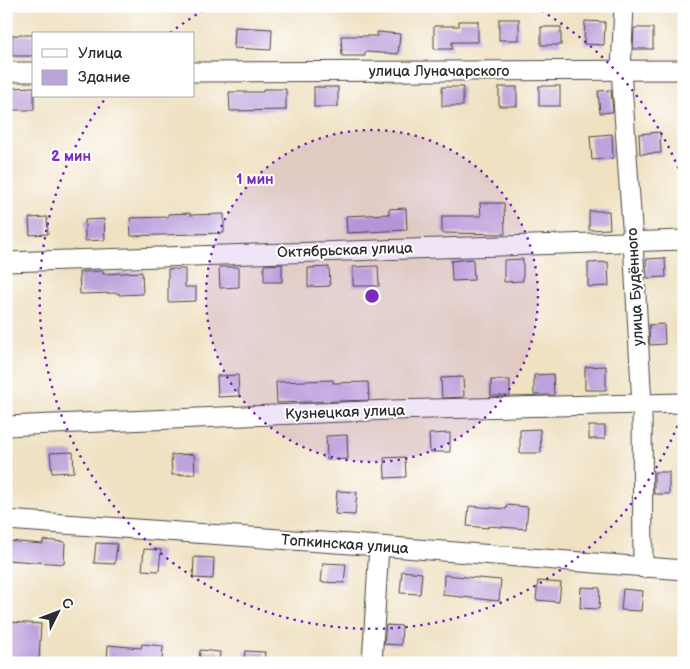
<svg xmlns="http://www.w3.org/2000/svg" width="690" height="669" font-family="'Balsamiq Sans',sans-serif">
  <rect width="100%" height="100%" fill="#fff"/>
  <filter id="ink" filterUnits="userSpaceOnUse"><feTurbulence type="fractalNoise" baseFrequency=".02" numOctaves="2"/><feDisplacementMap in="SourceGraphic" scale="10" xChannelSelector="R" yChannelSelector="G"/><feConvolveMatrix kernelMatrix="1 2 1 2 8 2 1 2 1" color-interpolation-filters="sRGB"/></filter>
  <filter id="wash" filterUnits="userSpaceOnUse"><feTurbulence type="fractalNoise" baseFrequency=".0096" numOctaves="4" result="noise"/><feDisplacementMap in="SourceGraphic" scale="20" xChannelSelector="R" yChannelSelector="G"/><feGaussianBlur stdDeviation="1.12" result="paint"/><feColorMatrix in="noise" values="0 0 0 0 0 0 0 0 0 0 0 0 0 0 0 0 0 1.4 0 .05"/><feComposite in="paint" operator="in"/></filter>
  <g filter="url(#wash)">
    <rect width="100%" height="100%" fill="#efe1c2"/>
    <g id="blocks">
      <!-- building -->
      <g fill="#bda3dc">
        <rect x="499" y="19" width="20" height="21"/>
        <path d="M459 21H478V42H452V49H434V26H459Z"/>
        <path d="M585 21 605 22 604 45 584 44Z"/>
        <path d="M235 27 272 29 271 50 234 48Z"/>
        <rect x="541" y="27" width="20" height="18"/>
        <path d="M634 28H653V49H633Z"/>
        <path d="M377 32 400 34 398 54 365 52V56H342L341 36H377Z"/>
        <rect x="12" y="35" width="21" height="21"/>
        <rect x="539" y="86" width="21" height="20"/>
        <path d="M34 87V110H12V88Z"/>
        <rect x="314" y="87" width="24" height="20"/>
        <rect x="442" y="87" width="21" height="19"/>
        <rect x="499" y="87" width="18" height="19"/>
        <path d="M263 89H286V110L230 111 229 92H263Z"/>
        <path d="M611 90 613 112 600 113 598 91Z"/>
        <path d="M660 132 661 153 640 154 639 134Z"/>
        <path d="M612 134 613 158 592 160 590 136Z"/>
        <path d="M480 203H504L505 234 442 233V216H481Z"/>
        <path d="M406 208 407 230 347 233 346 216 389 214V209Z"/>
        <path d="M589 211H609L610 229 589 230Z"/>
        <path d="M190 213V215L224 214V233L131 236 130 218 168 217V214Z"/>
        <path d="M47 217 48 234 30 235 29 218Z"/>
        <path d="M104 219 105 240 85 241V220Z"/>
        <path d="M665 258 666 277 647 278 646 259Z"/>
        <path d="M473 259 474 280 452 281 451 261Z"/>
        <path d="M523 259V281L504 282V260Z"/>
        <path d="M608 262 609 286 588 287V263Z"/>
        <path d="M282 264V282H264V265Z"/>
        <path d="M378 266 379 286H353V267Z"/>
        <path d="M219 267H239V287L220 288Z"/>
        <path d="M329 267 330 286 308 287V268Z"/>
        <path d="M168 269H185V287H196V301L168 302Z"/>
        <path d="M103 271V274L142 272 143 294 119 295V293L80 294 79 272Z"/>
        <path d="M664 324 665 344 650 345 649 325Z"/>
        <path d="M606 366V390H585V367Z"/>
        <path d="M553 374 554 395H534V375Z"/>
        <path d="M238 375 239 396 218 397 217 376Z"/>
        <path d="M463 377 464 397 442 398 441 378Z"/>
        <path d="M333 380V383L368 382 369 400 277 403 276 382Z"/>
        <rect x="491" y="380" width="19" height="16"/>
        <rect x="589" y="426" width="16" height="13"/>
        <path d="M540 429 541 453H520V430Z"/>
        <path d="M450 433V452H430L429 434Z"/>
        <path d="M347 435 348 459 327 460 326 436Z"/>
        <path d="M73 452 74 472 52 473 50 453Z"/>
        <path d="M194 454 195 474 172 475 171 455Z"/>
        <path d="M405 457 406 477 385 478 384 458Z"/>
        <rect x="654" y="472" width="15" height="22"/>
        <path d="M337 491 357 492 355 515 335 514Z"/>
        <path d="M507 505 528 507 526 529 488 526V528L467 526 469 506 506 509Z"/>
        <path d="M43 540 65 542 64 564 6 560 7 541 43 544Z"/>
        <path d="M96 543 117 544 115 564 94 563Z"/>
        <path d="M144 549 161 550 159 571 142 570Z"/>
        <path d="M194 557 214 558 213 579 193 578Z"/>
        <path d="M323 563 346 564 344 583 321 582Z"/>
        <path d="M402 571 422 573 420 594 400 593Z"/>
        <path d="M444 575 501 580 499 601 443 595Z"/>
        <path d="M538 581 561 583 559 602 536 600Z"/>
        <path d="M581 587 600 588 599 609 580 608Z"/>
        <path d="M623 589 643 591 641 611 621 610Z"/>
        <path d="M10 622 41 624 39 660 8 658Z"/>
        <path d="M386 625 402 626 401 645 384 644Z"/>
        <path d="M142 644 163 646 162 663H107L108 645 141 648Z"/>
        <path d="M200 650 220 652 219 663H199Z"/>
        <path d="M245 651 265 652 264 663H244Z"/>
      </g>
    </g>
  </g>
  <g filter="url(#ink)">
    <use href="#blocks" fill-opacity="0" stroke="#484642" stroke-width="1"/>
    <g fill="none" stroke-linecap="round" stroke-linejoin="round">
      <!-- minor casing -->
      <g stroke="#484642" stroke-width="21">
        <g id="minor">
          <path d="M624 6 621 70 633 241 642 405 643 568"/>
          <path d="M6 72H34"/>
          <path d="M194 72 684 70"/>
          <path d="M6 262 684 240"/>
          <path d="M6 426 391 410 684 403"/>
          <path d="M6 520 379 546 684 570"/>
          <path d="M372 663 379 546"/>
        </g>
      </g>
      <!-- minor -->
      <use href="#minor" stroke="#fff" stroke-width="19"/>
    </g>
  </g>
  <!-- distance rings -->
  <circle cx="372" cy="296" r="166" fill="#7b2cbf" fill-opacity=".12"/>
  <g fill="none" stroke="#7b2cbf" stroke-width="2.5" stroke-dasharray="2.5 5">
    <circle cx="372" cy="296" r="166"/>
    <path d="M683 412A332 332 0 1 1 105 99M170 33A332 332 0 0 1 209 7M535 7A332 332 0 0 1 683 180"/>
  </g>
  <g text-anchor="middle" stroke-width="4" stroke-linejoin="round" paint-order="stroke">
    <!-- street labels -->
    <g font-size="15" fill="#2b2b2b" stroke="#fff">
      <text x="439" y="76">улица Луначарского</text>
      <text transform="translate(345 250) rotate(-2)" y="5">Октябрьская улица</text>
      <text transform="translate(635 287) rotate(-93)" y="5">улица Будённого</text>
      <text transform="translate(345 412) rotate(-2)" y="5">Кузнецкая улица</text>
      <text transform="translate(345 544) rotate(4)" y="5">Топкинская улица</text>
    </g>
  </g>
  <circle cx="372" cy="296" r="8" fill="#7b2cbf" stroke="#fff" stroke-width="2.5"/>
  <g font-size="15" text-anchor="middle" font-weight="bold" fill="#7b2cbf" stroke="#fff" stroke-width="4" stroke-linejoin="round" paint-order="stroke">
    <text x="71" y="161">2 мин</text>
    <text x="255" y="184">1 мин</text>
  </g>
  <!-- margin -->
  <rect width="690" height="669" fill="none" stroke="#fff" stroke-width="25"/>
  <!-- legend -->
  <rect x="32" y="32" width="162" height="65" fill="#ffffff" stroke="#aaaaaa"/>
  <rect x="42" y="49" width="25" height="8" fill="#ffffff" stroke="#aaaaaa"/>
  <text x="78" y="58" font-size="15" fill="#2b2b2b">Улица</text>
  <rect x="42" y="70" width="25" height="15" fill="#bda3dc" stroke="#aaaaaa"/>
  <text x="78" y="82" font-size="15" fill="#2b2b2b">Здание</text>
  <!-- north arrow -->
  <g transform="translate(58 612) rotate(48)" stroke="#ffffff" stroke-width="4" paint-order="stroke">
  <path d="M0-4L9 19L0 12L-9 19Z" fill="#2b2b2b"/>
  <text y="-8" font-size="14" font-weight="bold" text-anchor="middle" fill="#2b2b2b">С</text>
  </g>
</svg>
